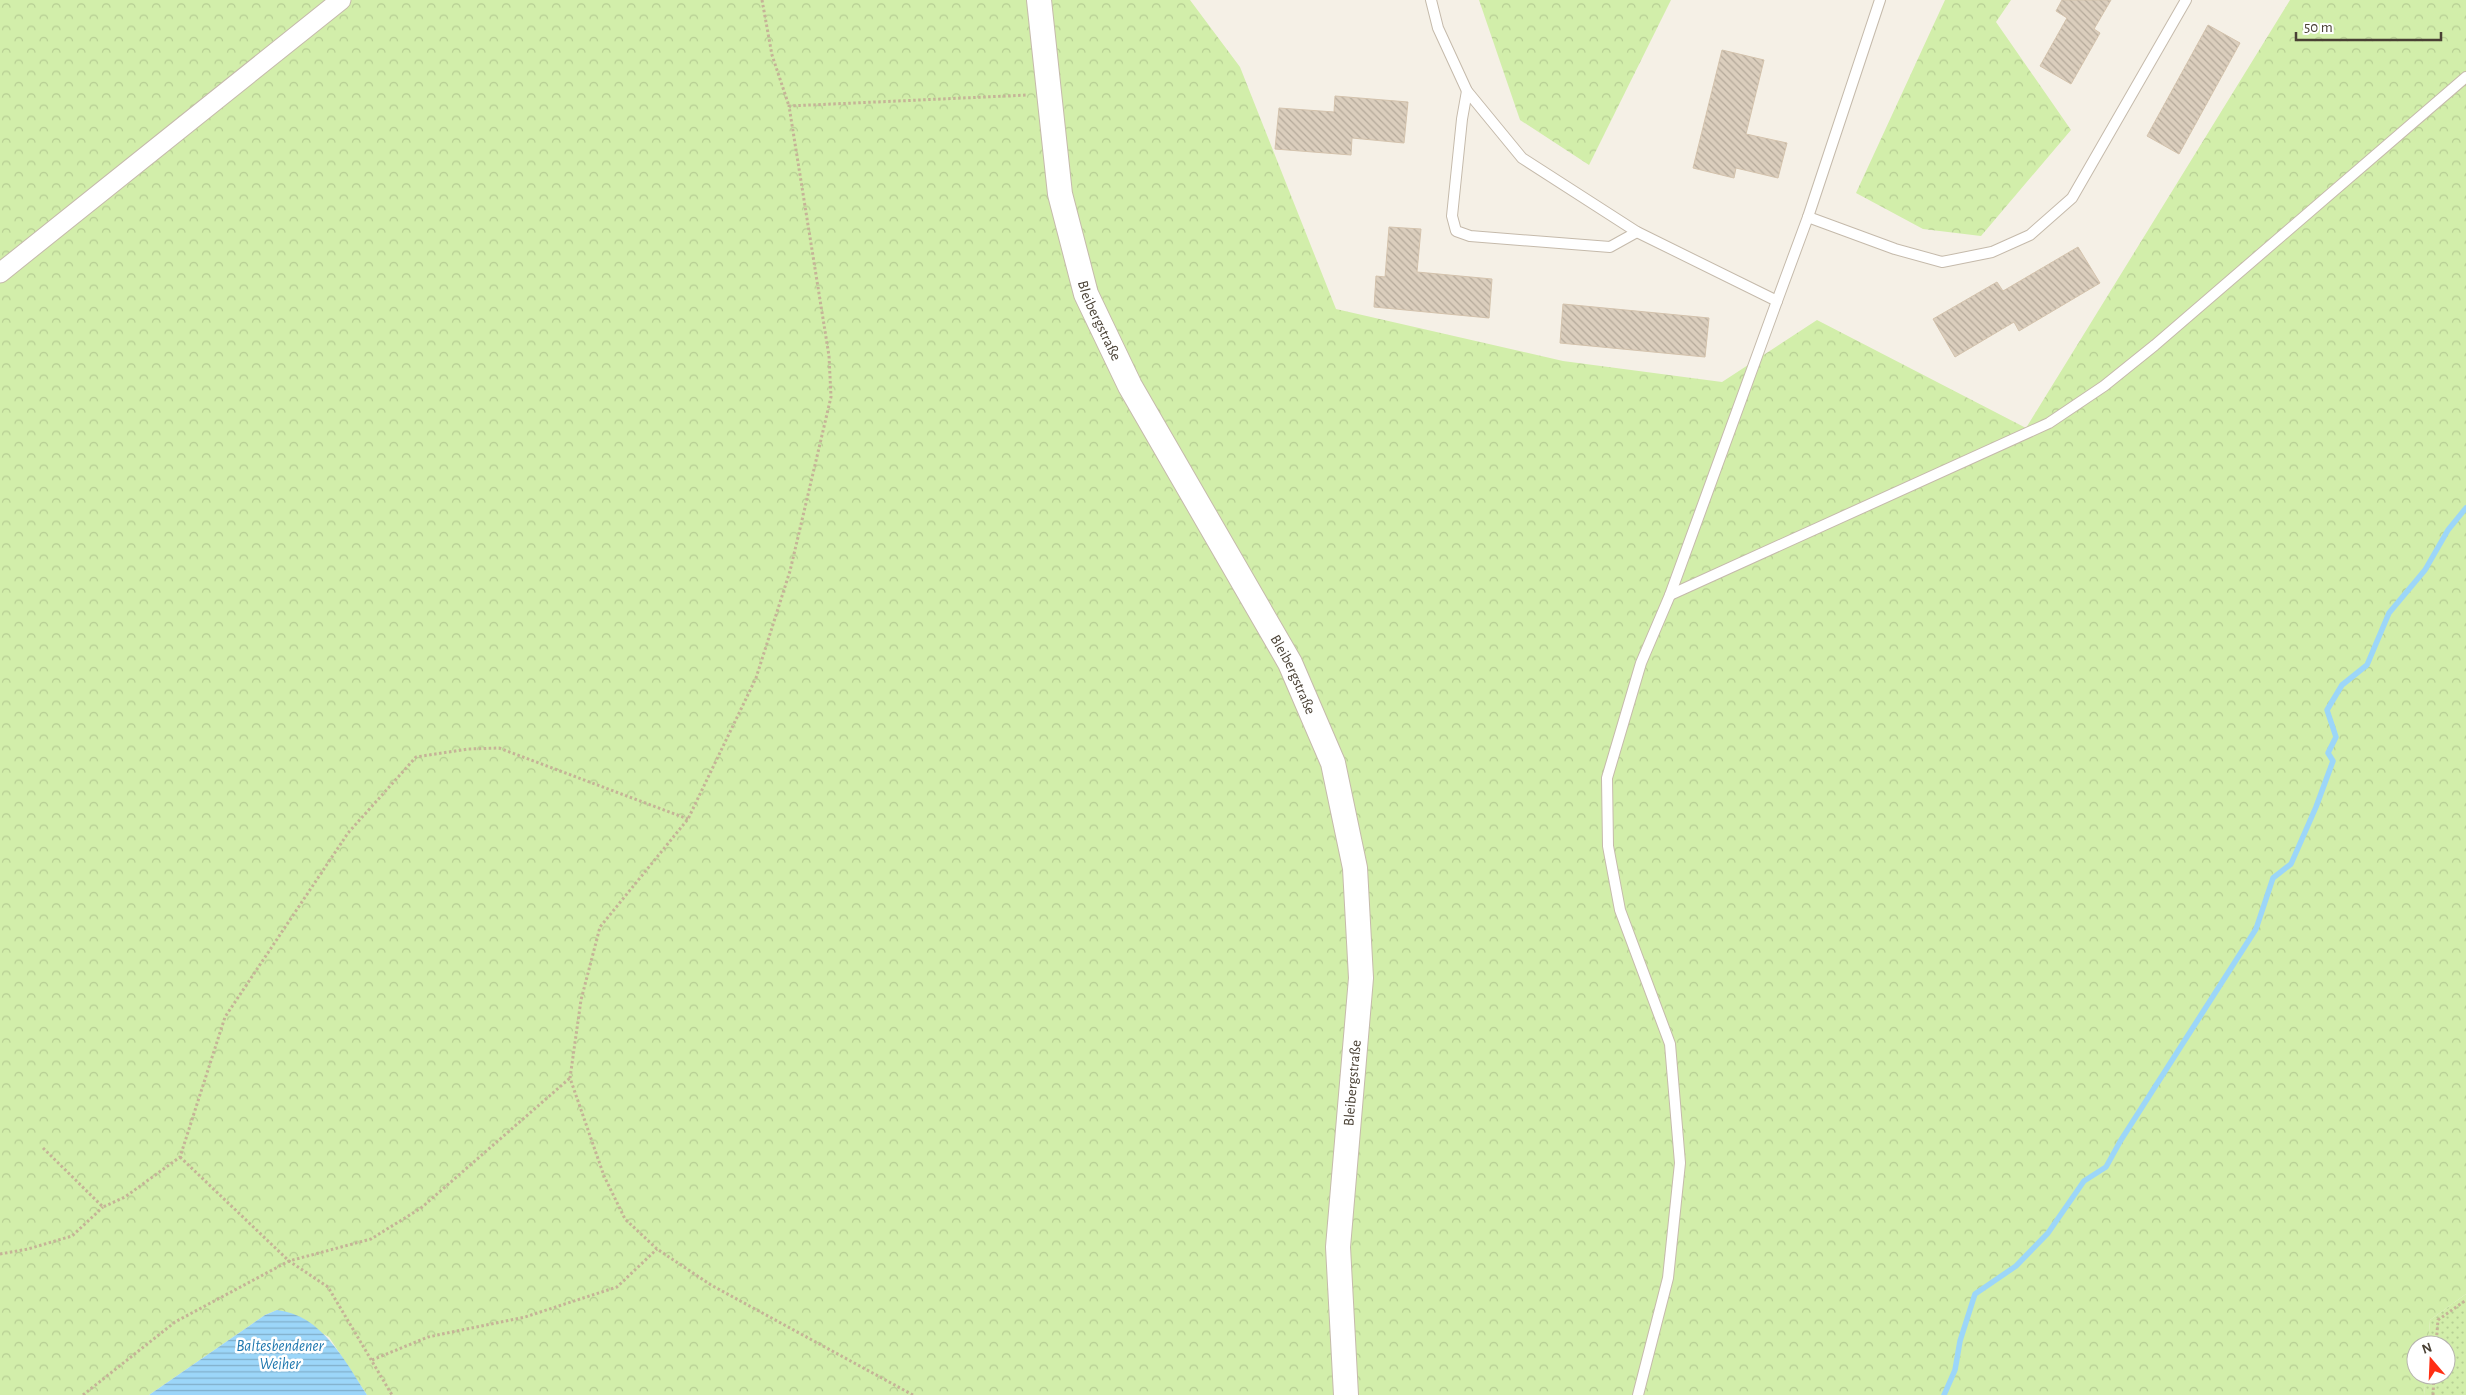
<svg xmlns="http://www.w3.org/2000/svg" width="2466" height="1395" font-family="'Alegreya Sans',sans-serif">
  <defs>
    <pattern id="grass-dots" width="8" height="8" patternUnits="userSpaceOnUse" patternTransform="scale(1.25)"><rect width="8" height="8" fill="#d2eeaa"/><path d="M2 2h.1M6 6h.1" fill="none" stroke="#b6cd93" stroke-width="1.8" stroke-linecap="round"/></pattern>
    <pattern id="forest-crowns" width="20" height="18" patternUnits="userSpaceOnUse" patternTransform="scale(1.25)"><rect width="20" height="18" fill="#d2eeaa"/><path d="M2 6a3 3 0 1 1 6 0M12 15a3 3 0 1 1 6 0" fill="none" stroke="#b6cd93"/></pattern>
    <pattern id="water-rules" width="6" height="5" patternUnits="userSpaceOnUse" patternTransform="scale(1.25)"><rect width="6" height="5" fill="#9cd6f9"/><path d="M0 2.5h6" fill="none" stroke="#81afca"/></pattern>
    <pattern id="building-back-hatch" width="6" height="6" patternUnits="userSpaceOnUse" patternTransform="scale(1.25)"><rect width="6" height="6" fill="#dbcebd"/><path d="M-1 5l2 2M0 0l6 6M5-1l2 2" fill="none" stroke="#b4a99a"/></pattern>
  </defs>
  <rect width="100%" height="100%" fill="#f5f0e6"/>
  <!-- grass -->
  <path fill="url(#grass-dots)" d="M2466 1294V1395H2424L2426 1375H2446V1345H2428L2430 1320Z"/>
  <!-- forest -->
  <g fill="url(#forest-crowns)">
    <path d="M0 0H1190L1240 67 1336 309 1563 361 1722 382 1817 320 2026 428 2290 0H2466V1294L2430 1320 2428 1345H2416V1375H2426L2424 1395H367L329 1337 277 1310 265 1315 149 1395H0Z"/>
    <path d="M1479 0H1671L1589 165 1520 120Z"/>
    <path d="M1945 0H2011L1996 22 2071 130 1981 236 1923 229 1856 193Z"/>
  </g>
  <!-- water -->
  <path fill="url(#water-rules)" d="M277 1310C322 1315 345 1361 367 1395H149L265 1315Z"/>
  <g fill="none" stroke-linecap="round" stroke-linejoin="round">
    <!-- stream -->
    <path stroke="#9cd6f9" stroke-width="5.5" d="M1944 1395 1955 1370 1960 1341 1975 1294 2016 1266 2048 1233 2084 1181 2106 1167 2121 1140 2256 929 2273 878 2291 864 2316 807 2333 761 2328 753 2336 737 2327 710 2342 685 2367 665 2389 613 2425 570 2448 530 2466 508"/>
  </g>
  <!-- building -->
  <g fill="url(#building-back-hatch)" stroke="#d4c3ad">
    <path d="M2062 0H2111L2094 29 2100 33 2071 84 2040 66 2067 18 2056 11Z"/>
    <path d="M2208 25 2240 43 2179 154 2147 136Z"/>
    <path d="M1722 50 1764 60 1746 134 1787 143 1778 178 1736 168 1734 178 1693 168Z"/>
    <path d="M1335 96 1408 102 1404 143 1352 138 1351 155 1275 149 1279 108 1334 112Z"/>
    <path d="M1389 227 1421 229 1417 272 1492 279 1489 318 1374 307 1376 276 1385 277Z"/>
    <path d="M2078 247 2100 283 2019 331 2014 322 1955 357 1933 319 1997 282 2003 291Z"/>
    <path d="M1563 304 1709 318 1705 357 1560 343Z"/>
  </g>
  <g fill="none" stroke-linecap="round" stroke-linejoin="round">
    <!-- service casing -->
    <g stroke="#c5baab" stroke-width="12">
      <g id="service">
        <path d="M1431 0 1438 28 1467 91 1522 158 1637 232 1777 301 1808 217 1880 0"/>
        <path d="M1467 91 1462 119 1452 216 1456 231 1470 236 1610 247 1637 232"/>
        <path d="M1808 217 1895 249 1942 262 1992 252 2030 235 2072 198 2186 0"/>
        <path d="M1670 595 2049 423 2104 386 2155 345 2466 77"/>
        <path d="M1638 1395 1668 1278 1680 1163 1670 1044 1620 910 1608 846 1607 778 1641 663 1670 595 1777 301"/>
      </g>
    </g>
    <!-- minor casing -->
    <g stroke="#c5baab" stroke-width="21">
      <path id="minor" d="M0 273 341 0"/>
    </g>
    <!-- tertiary casing -->
    <g stroke="#c5baab" stroke-width="26">
      <g id="tertiary">
        <path id="s1" d="M1039 0 1060 194 1086 294 1130 386 1290 663 1333 763 1355 868 1361 978 1338 1247 1346 1395"/>
      </g>
    </g>
    <!-- path -->
    <g stroke="#c5b397" stroke-width="3" stroke-dasharray="2.5 2.5" stroke-linecap="butt">
      <path d="M762 0 772 55 789 106"/>
      <path d="M43 1148 103 1207 125 1197 180 1157 225 1017 348 833 416 757 468 749 499 748 688 819"/>
      <path d="M180 1157 289 1261 328 1287 392 1395"/>
      <path d="M0 1254 28 1249 72 1236 103 1207"/>
      <path d="M2436 1345 2438 1320 2466 1300"/>
      <path d="M372 1360 428 1337 525 1317 617 1287 657 1249"/>
      <path d="M83 1395 175 1322 289 1261 371 1239 421 1208 570 1078"/>
      <path d="M913 1395 711 1285 657 1249 625 1219 604 1176 570 1078 581 1000 600 927 688 819 756 678 790 571 831 397 829 356 789 106 1028 95"/>
      <path d="M2433 1395 2434 1375"/>
    </g>
    <!-- service -->
    <use href="#service" stroke="#fff" stroke-width="10"/>
    <!-- minor -->
    <use href="#minor" stroke="#fff" stroke-width="19"/>
    <!-- tertiary -->
    <use href="#tertiary" stroke="#fff" stroke-width="24"/>
  </g>
  <g text-anchor="middle" stroke-width="5" stroke-linejoin="round" paint-order="stroke">
    <!-- street labels -->
    <g font-size="15" fill="#494034" stroke="#fff">
      <text dy="5" stroke="none"><textPath href="#s1" startOffset="328">Bleibergstraße</textPath></text>
      <text dy="5" stroke="none"><textPath href="#s1" startOffset="732">Bleibergstraße</textPath></text>
      <text transform="translate(1352 1083) rotate(-85)" y="5">Bleibergstraße</text>
    </g>
    <!-- water labels -->
    <g font-size="16" font-style="italic" fill="#1f78af" stroke="#fff">
      <text x="280" y="1351">Baltesbendener<tspan x="280" dy="18">Weiher</tspan></text>
    </g>
  </g>
  <!-- north arrow -->
  <g transform="translate(2431 1360) rotate(341)"><circle r="24" fill="#ffffff" stroke="#b6b3ae"/>
  <path d="M0-4L9 19L0 12L-9 19Z" fill="#ff2e13"/>
  <text y="-8" font-size="14" font-weight="bold" text-anchor="middle" fill="#494034">N</text>
  </g>
  <!-- scale -->
  <path d="M2296 32v8h145v-8" fill="none" stroke="#494034" stroke-width="2.5"/>
  <text x="2304" y="32" font-size="15" fill="#494034" stroke="#ffffff" stroke-width="4" paint-order="stroke">50 m</text>
</svg>
